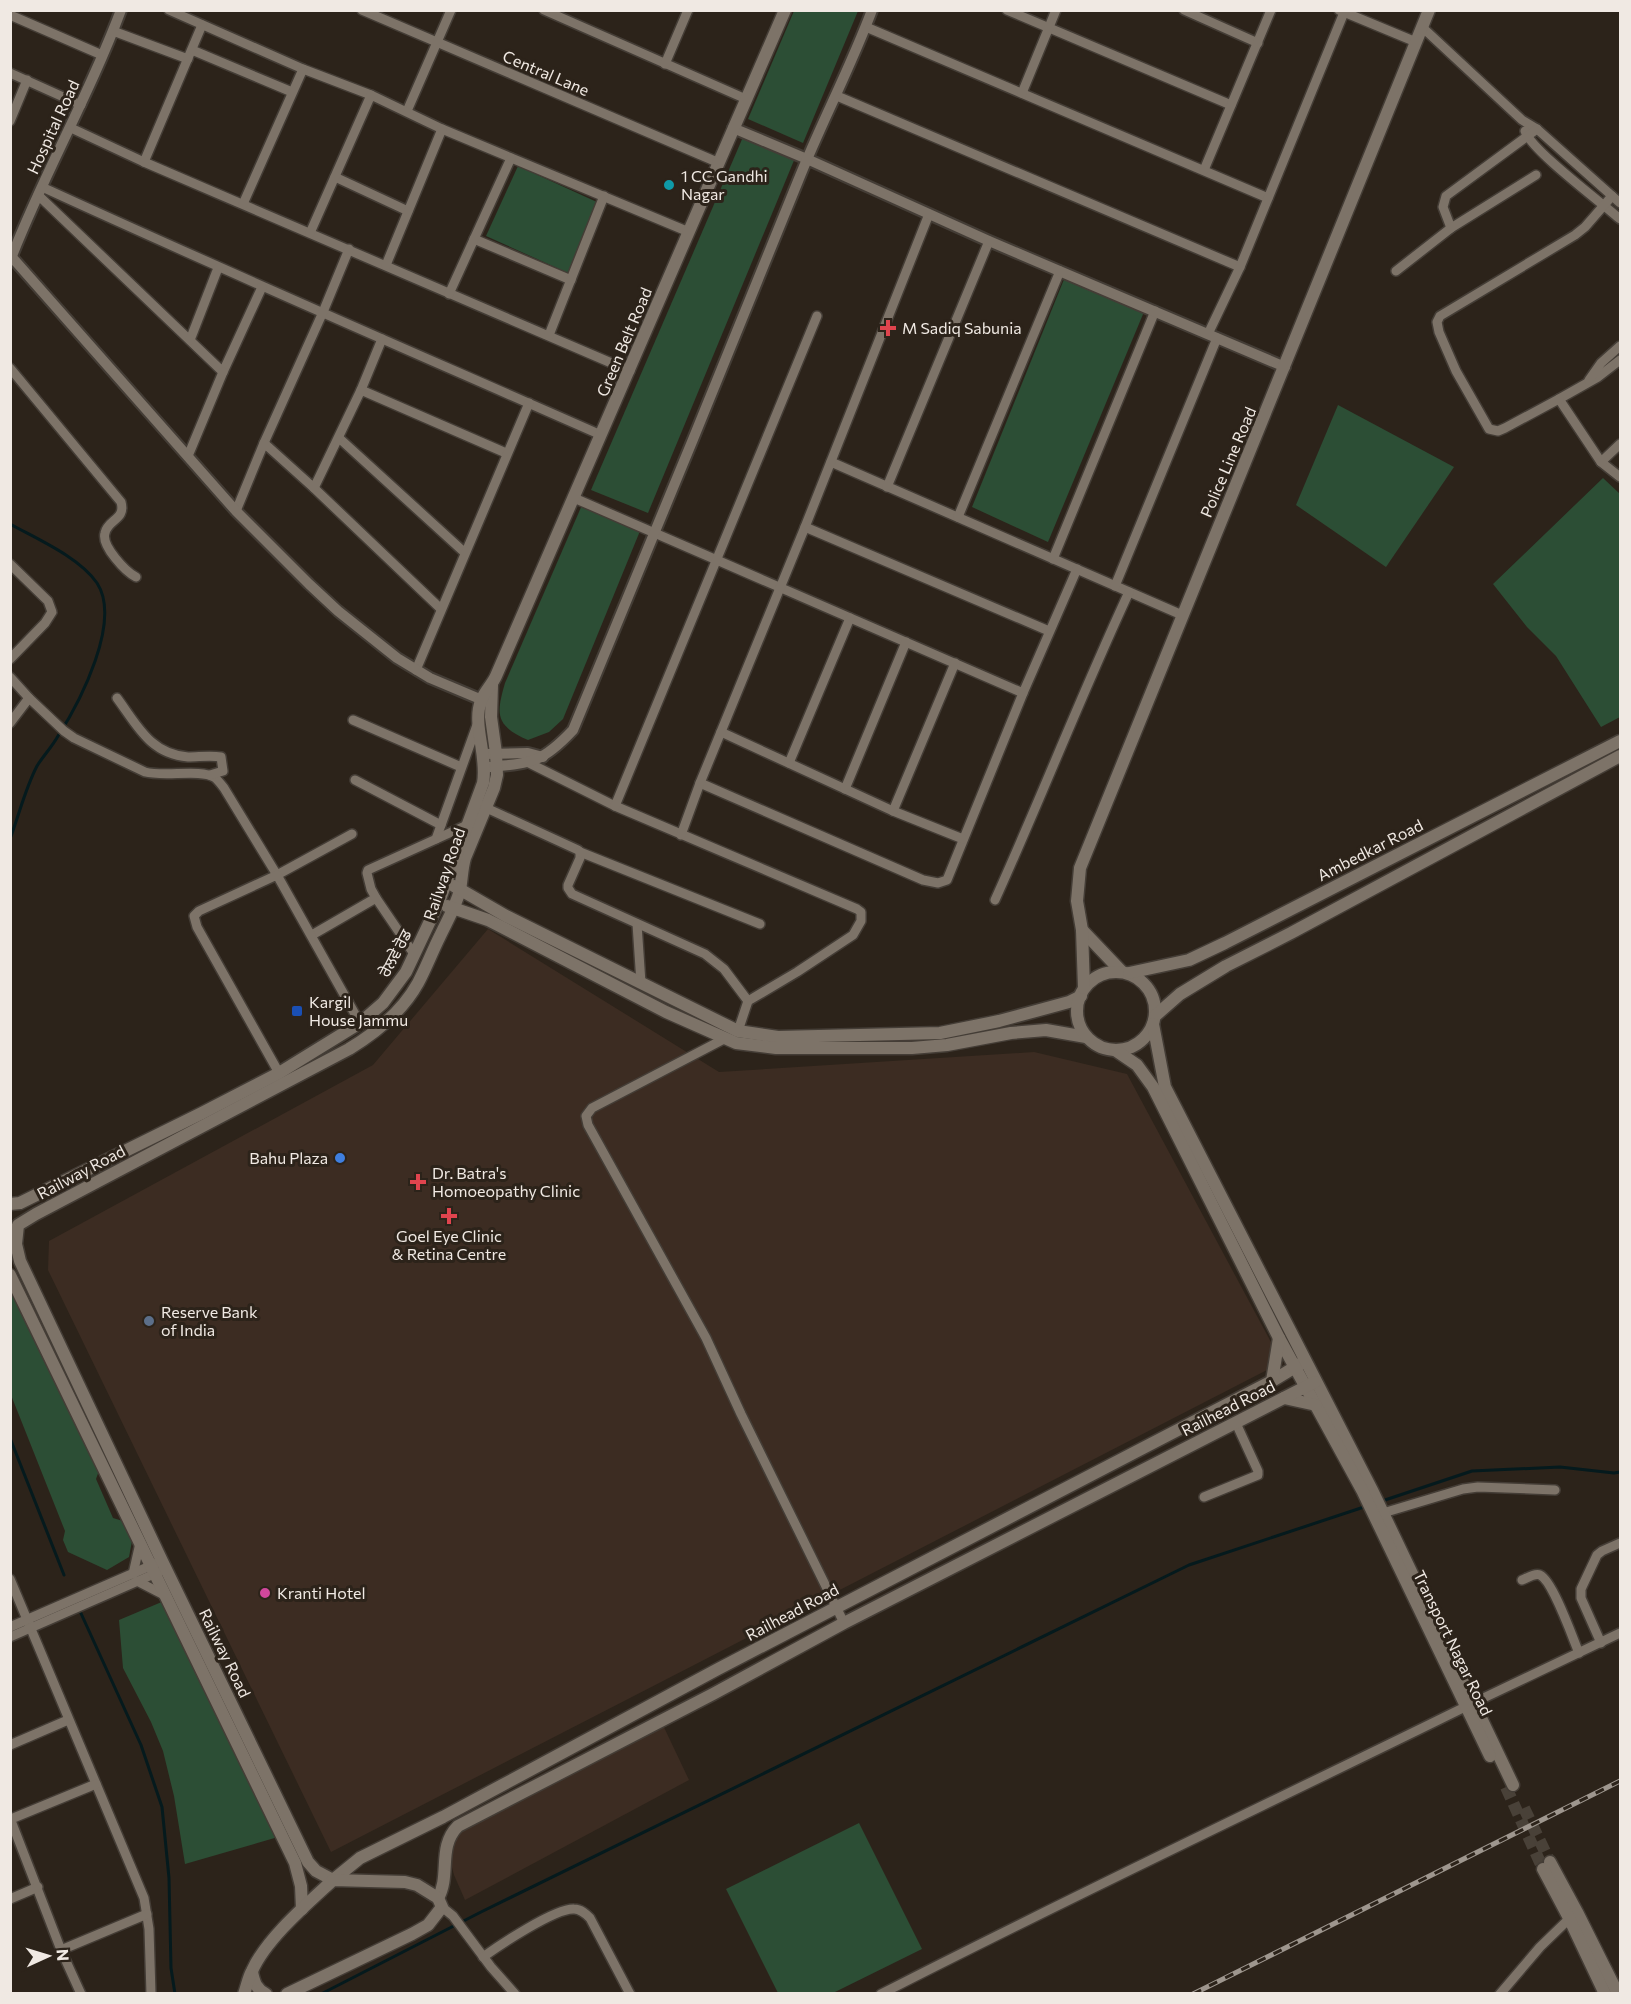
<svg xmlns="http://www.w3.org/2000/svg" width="1631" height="2004" font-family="Commissioner,'Noto Sans Gurmukhi',sans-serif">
  <rect width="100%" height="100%" fill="#2c231a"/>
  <!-- commercial -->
  <g fill="#3c2c22">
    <path d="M488 929 719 1072 1034 1052 1127 1074 1272 1344 1267 1370 331 1852 48 1270 49 1241 373 1065Z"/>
    <path d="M661 1721 689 1780 465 1900 454 1875 448 1852 458 1826Z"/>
  </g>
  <!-- green -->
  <g fill="#2c4e35">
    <path d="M794 11H858L803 143 748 119Z"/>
    <path d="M743 137 795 158 648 513 591 490Z"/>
    <path d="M518 166 599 203 568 273 486 236Z"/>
    <path d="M1067 272 1146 307 1048 542 972 507Z"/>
    <path d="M1338 405 1454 467 1386 567 1296 505Z"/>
    <path d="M1603 478 1620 494V717L1601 727 1556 656 1527 627 1493 584Z"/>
    <path d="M582 505 640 531 563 719 549 732 528 740C495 726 496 714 505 683Z"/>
    <path d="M10 1292 22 1310 100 1468 96 1479 113 1518 126 1522 132 1541 129 1557 107 1570 68 1552 63 1540 65 1531 11 1395Z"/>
    <path d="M164 1601 278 1837 185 1864 174 1796 163 1751 151 1722 123 1668 119 1620Z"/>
    <path d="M859 1823 922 1949 833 1993H778L726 1889Z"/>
  </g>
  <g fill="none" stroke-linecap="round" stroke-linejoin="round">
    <!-- stream -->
    <g stroke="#051a1d" stroke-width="3">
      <path d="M10 524C37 539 79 557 97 583 122 621 80 702 58 736 52 747 43 756 37 766 25 789 19 815 10 839"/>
      <path d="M10 1438 64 1575"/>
      <path d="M1382 1501 1472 1471 1560 1467 1614 1473 1620 1472"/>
      <path d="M79 1609 141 1745 162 1807 169 1878 171 1968 175 1994"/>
      <path d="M321 1994 481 1912 1189 1565 1367 1506"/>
    </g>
    <!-- secondary-tunnel -->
    <g stroke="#494138" stroke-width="12" stroke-dasharray="12 6" stroke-linecap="butt">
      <path d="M1506 1787 1543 1869"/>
      <path d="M1524 1808 1550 1862"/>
    </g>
    <!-- minor casing -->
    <g stroke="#443d36" stroke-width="12">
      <g id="minor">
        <path d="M169 10 303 69 371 95"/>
        <path d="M362 10 717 162"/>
        <path d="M544 10 746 99"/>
        <path d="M1007 10 1231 105"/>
        <path d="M1184 10 1258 43"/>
        <path d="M1339 10 1416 42"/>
        <path d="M10 15 102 55"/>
        <path d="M866 27 1268 198"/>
        <path d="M1422 27 1522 120 1537 129 1620 203"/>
        <path d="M113 31 188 59"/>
        <path d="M192 50 292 92"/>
        <path d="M665 64 688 10"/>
        <path d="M10 73 81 105"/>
        <path d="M1022 93 1056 10"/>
        <path d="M837 96 1240 267"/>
        <path d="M407 111 451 10"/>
        <path d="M10 121 27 80"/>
        <path d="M71 128 144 162 630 371"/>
        <path d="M1525 131C1531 150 1602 203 1620 219"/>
        <path d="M144 162 202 25"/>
        <path d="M1204 170 1271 10"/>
        <path d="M335 177 408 211"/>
        <path d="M42 187C227 272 415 353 601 435"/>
        <path d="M38 195 223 372 262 287"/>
        <path d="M243 204 303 69"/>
        <path d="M1451 228 1443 207 1446 196 1537 129"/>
        <path d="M310 233 371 95 442 129 689 232"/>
        <path d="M474 239 571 280"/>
        <path d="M386 265 442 129"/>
        <path d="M1396 271 1451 228 1536 175"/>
        <path d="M449 294 511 158"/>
        <path d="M1208 334 1240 267 1345 10"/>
        <path d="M549 335 604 196"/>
        <path d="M190 340 218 268"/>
        <path d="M1620 360 1598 377 1559 399 1601 462 1620 477"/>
        <path d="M10 368 121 502C126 520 108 519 105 533 101 546 126 572 136 577"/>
        <path d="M1589 380 1601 363 1620 346"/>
        <path d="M361 390 382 339"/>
        <path d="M1559 399 1505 428 1498 431 1489 429 1456 371 1439 332 1437 322 1440 316 1575 235 1585 227 1612 196"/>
        <path d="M339 438 464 552"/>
        <path d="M264 443 323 312 349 249"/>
        <path d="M188 456 223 372"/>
        <path d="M831 462 1182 615"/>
        <path d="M1601 462 1620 444"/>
        <path d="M887 487 989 241"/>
        <path d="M314 488 441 609"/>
        <path d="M574 498 1023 693 947 880 938 883 923 880 700 783"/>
        <path d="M236 511 264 443 314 488 361 390 506 453"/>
        <path d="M958 517 1060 271"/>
        <path d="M805 527 1049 631"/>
        <path d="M1053 559 1155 311"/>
        <path d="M10 564 48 601 52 612 45 623 10 659"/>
        <path d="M1115 586 1217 338"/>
        <path d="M416 670 529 403"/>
        <path d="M10 677 29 698 64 731 74 738 145 772C164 777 200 769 214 777 218 780 221 784 224 788L277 875 352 834"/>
        <path d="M1023 693 1077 569"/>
        <path d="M117 698C137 725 150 754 188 757 199 757 210 755 221 757L223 771 210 775"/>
        <path d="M353 720 461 767"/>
        <path d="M10 723 29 698"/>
        <path d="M721 732 893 811 963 839"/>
        <path d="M529 763 615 806 857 909 861 912V921L853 935 797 972 748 1001"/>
        <path d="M789 763 850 618"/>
        <path d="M355 780 441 825"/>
        <path d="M845 789 906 642"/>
        <path d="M482 806 578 850 580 852V858L568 885V888L572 894 705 954 724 969 748 1001 738 1031"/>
        <path d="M615 806 817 316"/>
        <path d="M893 811 955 663"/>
        <path d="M681 835 700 783 805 527 929 214"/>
        <path d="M436 839 477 725"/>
        <path d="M580 852 760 924"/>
        <path d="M995 900C1041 798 1082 693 1129 592"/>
        <path d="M637 924 641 983"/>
        <path d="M312 935 376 898"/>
        <path d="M414 954 376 898 371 889 367 873 368 870 467 825"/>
        <path d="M724 1039 592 1108 586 1116 588 1125 706 1338 741 1414 844 1623"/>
        <path d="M279 1073 197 927 194 916 199 911 277 875 360 1023"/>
        <path d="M1204 1497 1258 1475V1471L1236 1423"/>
        <path d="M1383 1513 1463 1489 1478 1487 1555 1490"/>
        <path d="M133 1574 140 1543"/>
        <path d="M10 1579 144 1898 149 1929 151 1994"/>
        <path d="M1522 1580C1527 1578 1535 1573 1540 1575 1553 1581 1573 1639 1579 1653"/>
        <path d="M137 1581 166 1596"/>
        <path d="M10 1627 157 1563"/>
        <path d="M10 1637 161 1571"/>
        <path d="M1601 1643 1581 1598V1589L1597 1555 1602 1551 1620 1543"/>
        <path d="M1473 1703 1620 1633"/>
        <path d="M10 1745 68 1720"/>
        <path d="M10 1818 61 1950 81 1994"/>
        <path d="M11 1819 96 1784"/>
        <path d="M10 1899 38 1887"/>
        <path d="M442 1907 453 1916 491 1967 515 1994"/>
        <path d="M61 1950 147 1914"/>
        <path d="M483 1957C500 1945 555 1908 574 1909 581 1909 586 1914 590 1918L630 1994"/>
        <path d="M881 1994C1074 1895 1270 1803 1465 1707"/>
        <path d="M1500 1994 1540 1947 1572 1916"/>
      </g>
    </g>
    <!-- tertiary casing -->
    <g stroke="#443d36" stroke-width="14">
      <g id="tertiary">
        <path d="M733 128 807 159 989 241 1285 367"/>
        <path d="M10 255 236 511 309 584 338 611 397 658 430 678 487 702"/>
        <path d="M10 261C43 175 89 96 121 10"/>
        <path d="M484 754 528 753 543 757"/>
        <path d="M489 767C532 763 542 763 573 730 649 548 724 364 798 181 821 123 850 69 872 10"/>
      </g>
    </g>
    <!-- secondary casing -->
    <g stroke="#443d36" stroke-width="15">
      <g id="secondary">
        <path d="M492 685 491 717 496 753 497 775 494 788 465 858C462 868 462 879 460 890 456 906 447 921 440 936 432 952 426 968 418 983 402 1012 377 1032 349 1049L36 1214 18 1225 16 1244 20 1261 162 1561 308 1862 316 1871 333 1880 360 1858 443 1817 718 1669 1272 1381 1305 1361"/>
        <path d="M454 886 506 916 738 1031 778 1037 940 1033 999 1021 1069 1002 1081 996"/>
        <path d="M447 906 488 920 666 1012 736 1043 776 1048H912L947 1045 1011 1033 1046 1030 1086 1037"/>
        <path d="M1082 930 1122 972"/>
        <circle cx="1116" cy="1011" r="39"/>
        <path d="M1129 973 1189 960 1225 943 1620 741"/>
        <path d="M1084 988 1082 930 1077 901 1080 868 1429 10"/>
        <path d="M1155 1016 1180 994 1226 966 1291 933 1620 756"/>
        <path d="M1153 1024 1165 1087 1373 1492 1513 1785"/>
        <path d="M1115 1050 1137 1065 1153 1087 1279 1338 1362 1490 1490 1756"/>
        <path d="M10 1204 20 1203 202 1113 279 1073 360 1023 383 1003 406 972 439 902 483 783C488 756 472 724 481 701 484 692 492 685 496 676L785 10"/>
        <path d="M10 1275 295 1863 301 1886 302 1909"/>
        <path d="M1272 1381 1279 1338"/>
        <path d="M1284 1398 1316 1405"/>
        <path d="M1550 1862 1577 1912 1618 1994"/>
        <path d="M1543 1869 1569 1918 1605 1994"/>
        <path d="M438 1898C451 1875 437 1847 458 1826L713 1694 844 1623 1315 1382"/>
        <path d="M252 1972C254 1982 256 1989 266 1994"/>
        <path d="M244 1994C247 1986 248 1978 252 1971 266 1939 307 1904 333 1880L405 1882 417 1885 438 1898 442 1907 428 1925 412 1934 287 1994"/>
      </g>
    </g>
    <!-- minor -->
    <use href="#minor" stroke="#7d7368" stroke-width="9"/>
    <!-- tertiary -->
    <use href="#tertiary" stroke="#7d7368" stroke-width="10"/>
    <!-- secondary -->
    <use href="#secondary" stroke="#7d7368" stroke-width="12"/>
    <!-- rail casing -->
    <g stroke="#9e968e" stroke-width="5">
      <path id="rail" d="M1193 1994 1620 1781"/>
    </g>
    <!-- rail -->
    <use href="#rail" stroke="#2c231a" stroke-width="3" stroke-dasharray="9" stroke-linecap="butt"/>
  </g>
  <!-- markers -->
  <circle fill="#0f9aa8" stroke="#2c231a" stroke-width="2" cx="669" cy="185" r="6"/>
  <g fill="#e0444e" stroke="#2c231a" stroke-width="2">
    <path d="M885 319h6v6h6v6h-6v6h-6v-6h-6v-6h6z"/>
    <path d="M415 1173h6v6h6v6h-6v6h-6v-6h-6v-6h6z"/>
    <path d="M446 1207h6v6h6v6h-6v6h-6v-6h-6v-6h6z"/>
  </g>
  <rect fill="#1a4fb4" stroke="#2c231a" stroke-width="2" x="291" y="1005" width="12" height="12" rx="3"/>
  <circle fill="#3f7fe0" stroke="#2c231a" stroke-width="2" cx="340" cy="1158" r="6"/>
  <circle fill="#5c6f8a" stroke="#2c231a" stroke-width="2" cx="149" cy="1321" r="6"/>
  <circle fill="#d1479c" stroke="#2c231a" stroke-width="2" cx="265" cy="1593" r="6"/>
  <g text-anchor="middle" stroke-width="6" stroke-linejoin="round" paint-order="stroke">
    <!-- street labels -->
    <g font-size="16" fill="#f0e9e3" stroke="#2c231a">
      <text transform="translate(546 73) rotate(23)" y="6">Central Lane</text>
      <text transform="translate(53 127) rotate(-65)" y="6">Hospital Road</text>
      <text transform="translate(624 342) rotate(-67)" y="6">Green Belt Road</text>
      <text transform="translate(1228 462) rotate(-67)" y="6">Police Line Road</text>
      <text transform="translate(1370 850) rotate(-27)" y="6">Ambedkar Road</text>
      <text transform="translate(444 874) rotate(-71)" y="6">Railway Road</text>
      <text transform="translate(395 953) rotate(-62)" y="6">ਰੇਲਵੇ ਰੋਡ</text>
      <text transform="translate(81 1172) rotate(-28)" y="6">Railway Road</text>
      <text transform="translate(1228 1408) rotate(-27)" y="6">Railhead Road</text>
      <text transform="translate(792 1612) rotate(-28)" y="6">Railhead Road</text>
      <text transform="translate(1453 1643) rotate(64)" y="6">Transport Nagar Road</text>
      <text transform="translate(225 1653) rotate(64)" y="6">Railway Road</text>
    </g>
    <!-- poi labels -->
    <g font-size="16" fill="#f0e9e3" stroke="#2c231a" text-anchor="start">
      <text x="681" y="182">1 CC Gandhi<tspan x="681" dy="18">Nagar</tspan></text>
      <text x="902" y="334">M Sadiq Sabunia</text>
      <text x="309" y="1008">Kargil<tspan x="309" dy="18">House Jammu</tspan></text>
      <text x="328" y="1164" text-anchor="end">Bahu Plaza</text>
      <text x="432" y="1179">Dr. Batra's<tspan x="432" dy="18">Homoeopathy Clinic</tspan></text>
      <text x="449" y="1242" text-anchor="middle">Goel Eye Clinic<tspan x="449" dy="18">&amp; Retina Centre</tspan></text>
      <text x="161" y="1318">Reserve Bank<tspan x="161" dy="18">of India</tspan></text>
      <text x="277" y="1599">Kranti Hotel</text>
    </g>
  </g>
  <!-- border -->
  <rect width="1631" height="2004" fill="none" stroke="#f0e9e3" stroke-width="24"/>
  <!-- north arrow -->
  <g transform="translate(48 1956) rotate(86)" stroke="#2c231a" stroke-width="4.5" paint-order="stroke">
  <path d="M0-4.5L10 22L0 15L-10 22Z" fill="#f0e9e3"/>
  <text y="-9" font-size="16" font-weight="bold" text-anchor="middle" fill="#f0e9e3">N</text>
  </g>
</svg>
